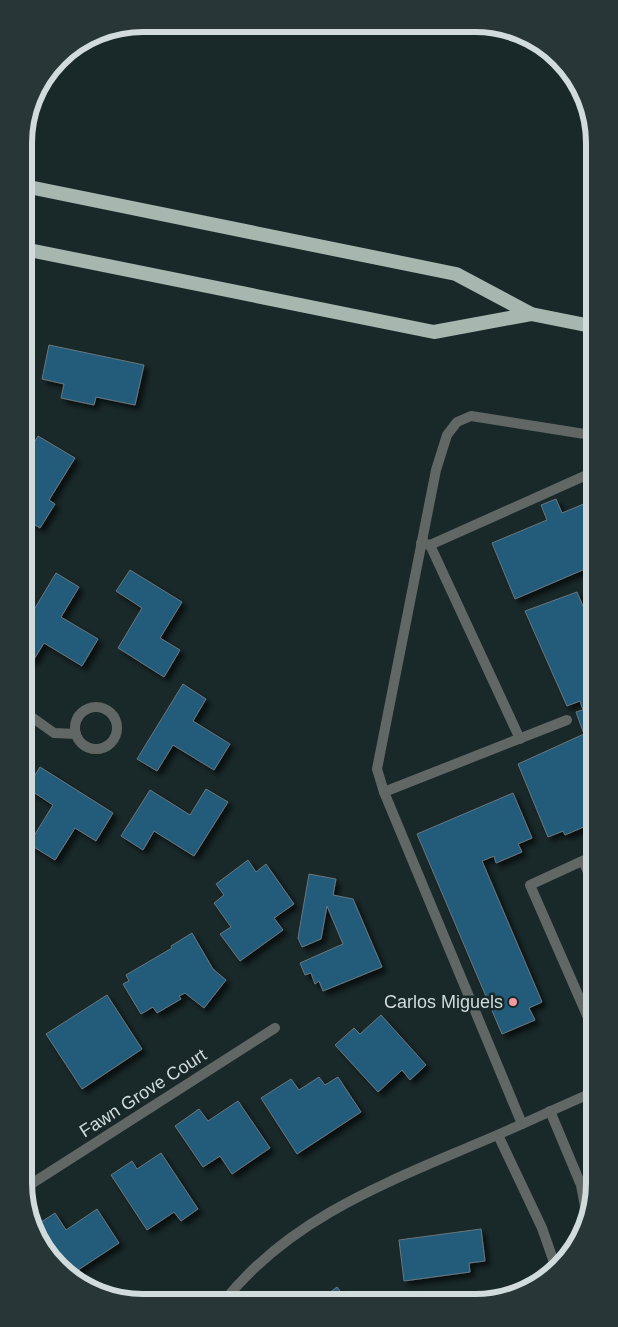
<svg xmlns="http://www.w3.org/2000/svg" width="618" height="1327" font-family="Helvetica,sans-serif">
  <defs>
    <filter id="shadow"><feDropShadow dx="4.5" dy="4.5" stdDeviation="2.5" flood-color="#0009"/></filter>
  </defs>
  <rect width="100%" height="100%" fill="#192829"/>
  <!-- building -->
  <g fill="#205b7a" stroke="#6a777f" filter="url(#shadow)">
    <path d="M49 345 144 365 135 405 96 397 94 405 61 398 64 384 42 379Z"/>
    <path d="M38 436 75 458 49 500 55 504 40 528 25 519V458Z"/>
    <path d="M556 499 562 513 591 501 592 566 515 599 492 543 547 520 541 505Z"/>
    <path d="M130 570 182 602 160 638 180 650 164 677 118 648 142 608 116 591Z"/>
    <path d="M56 573 79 587 61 617 98 639 82 666 44 643 33 661 26 657V623Z"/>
    <path d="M577 592 592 627 593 823 565 835 563 831 548 837 518 764 584 734 576 712 583 710 580 701 567 706 525 611Z"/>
    <path d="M183 684 206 699 193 721 230 744 214 770 173 745 157 771 137 759Z"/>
    <path d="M40 767 113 813 96 841 75 828 55 860 29 844 53 805 27 788Z"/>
    <path d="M206 789 228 802 194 856 154 831 143 850 121 836 150 790 190 815Z"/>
    <path d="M513 793 532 838 518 844 522 852 496 863 494 856 482 861 542 1002 529 1008 535 1020 502 1034 417 834Z"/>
    <path d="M248 860 256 872 266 864 294 904 274 918 283 930 240 961 220 934 231 927 214 903 224 895 216 884Z"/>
    <path d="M309 874 336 879 333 895 353 899 382 967 323 991 319 981 315 984 311 973 305 975 300 963 343 944 327 906 321 939 302 947 298 938Z"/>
    <path d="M192 933 213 969 226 980 204 1008 185 993 179 996 181 999 157 1013 153 1007 141 1014 123 984 129 981 126 975 172 948 171 946Z"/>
    <path d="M107 995 142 1049 82 1089 46 1034Z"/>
    <path d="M381 1015 426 1065 410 1080 402 1070 378 1092 335 1045 354 1028 360 1034Z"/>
    <path d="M319 1077 325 1085 338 1077 361 1112 297 1154 261 1098 291 1079 299 1090Z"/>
    <path d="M238 1101 270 1148 232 1174 220 1156 203 1167 175 1126 199 1109 208 1121Z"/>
    <path d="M161 1153 198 1209 181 1221 174 1212 147 1230 111 1175 132 1161 137 1169Z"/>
    <path d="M97 1209 119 1243 69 1276 64 1273 35 1226 55 1213 66 1230Z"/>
    <path d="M481 1229 485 1261 469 1263 470 1272 404 1281 399 1240Z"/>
    <path d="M337 1287 347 1300H320Z"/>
  </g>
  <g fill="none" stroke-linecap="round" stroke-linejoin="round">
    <!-- service -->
    <g stroke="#616764" stroke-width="10">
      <path d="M421 543 430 545 520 739"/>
      <path d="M430 545 591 473"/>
      <circle cx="96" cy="728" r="21"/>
      <path d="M384 792 567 720"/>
      <path d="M593 856 530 885 593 1029"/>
      <path d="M583 861 593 883"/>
      <path d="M522 1124 384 792 377 769 436 470 447 435 457 422 471 416 591 435"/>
    </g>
    <!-- minor -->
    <g stroke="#616764" stroke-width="10">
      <path d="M26 713 54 733 76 734"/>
      <path d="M550 1111 581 1185 586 1212"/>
      <path d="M498 1135 542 1228 556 1268"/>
      <path d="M28 1186 275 1028"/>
    </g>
    <!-- tertiary -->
    <path stroke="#616764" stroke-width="10" d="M225 1300C290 1219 383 1184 476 1144 515 1128 554 1109 594 1092"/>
    <!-- trunk -->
    <g stroke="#a8b6b0" stroke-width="14">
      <path d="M24 186 456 274 531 314 591 326"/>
      <path d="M24 249 434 332 531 314"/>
    </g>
  </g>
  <!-- markers -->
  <circle fill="#f49aa2" stroke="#192829" stroke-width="2" cx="513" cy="1002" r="5"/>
  <g text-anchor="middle" stroke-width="5" stroke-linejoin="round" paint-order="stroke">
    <!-- poi labels -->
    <g font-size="18" fill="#d1dbdb" stroke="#192829" text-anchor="end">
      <text x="503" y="1008">Carlos Miguels</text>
    </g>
    <!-- street labels -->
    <g font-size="18" fill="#d1dbdb" stroke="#192829">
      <text transform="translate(143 1093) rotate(-33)" y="6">Fawn Grove Court</text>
    </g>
  </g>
  <!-- crop -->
  <path d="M0 0H618V1327H0ZM143 32H475A111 111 0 0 1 586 143V1183A111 111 0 0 1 475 1294H143A111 111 0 0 1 32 1183V143A111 111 0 0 1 143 32Z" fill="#283637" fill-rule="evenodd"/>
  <path fill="none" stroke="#d1dbdb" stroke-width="6" d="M143 32H475A111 111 0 0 1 586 143V1183A111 111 0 0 1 475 1294H143A111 111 0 0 1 32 1183V143A111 111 0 0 1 143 32Z"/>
</svg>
